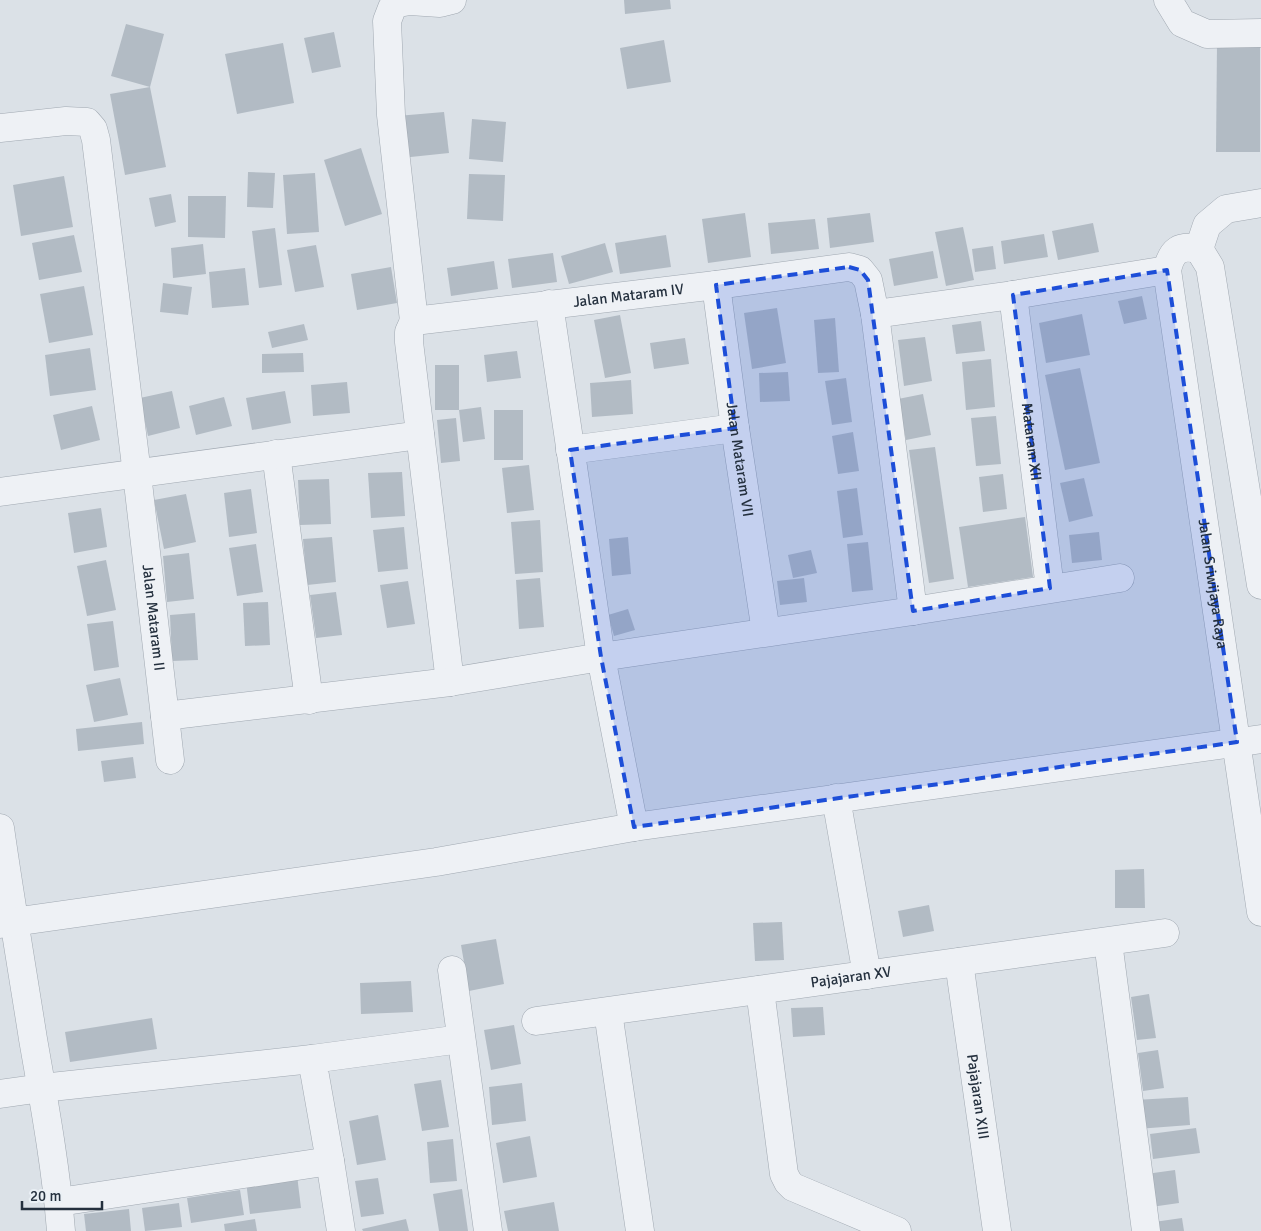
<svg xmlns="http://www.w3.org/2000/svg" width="1261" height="1231" font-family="Signika,sans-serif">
  <rect width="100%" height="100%" fill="#dbe1e7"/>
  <!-- building -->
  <g fill="#b2bbc4">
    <path d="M624 0H670L671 9 625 14Z"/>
    <path d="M126 24 164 34 150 87 166 167 125 175 110 94 150 87 111 76Z"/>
    <path d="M334 32 341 67 312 73 304 38Z"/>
    <path d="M664 40 671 82 627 89 620 48Z"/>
    <path d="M283 43 294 103 237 114 225 54Z"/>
    <path d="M1217 44H1260V152H1216Z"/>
    <path d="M444 112 449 153 401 158 397 116Z"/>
    <path d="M472 119 506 122 503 162 469 159Z"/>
    <path d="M361 148 382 214 345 226 324 160Z"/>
    <path d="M248 172 275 173 273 208 247 207Z"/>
    <path d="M315 173 319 232 287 234 283 175Z"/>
    <path d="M469 174 505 175 503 221 467 219Z"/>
    <path d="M64 176 73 227 21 236 13 185Z"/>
    <path d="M171 194 176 222 155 227 149 198Z"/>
    <path d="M188 196H226L225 238 188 237Z"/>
    <path d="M745 213 751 257 708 263 702 219Z"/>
    <path d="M870 213 874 242 830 248 827 218Z"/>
    <path d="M815 219 819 249 771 254 768 223Z"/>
    <path d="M1093 223 1099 252 1058 260 1052 231Z"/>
    <path d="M963 227 974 280 946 286 935 232Z"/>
    <path d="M275 228 282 285 259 288 252 231Z"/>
    <path d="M1044 234 1048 257 1004 264 1001 241Z"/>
    <path d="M74 235 82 272 39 280 32 243Z"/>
    <path d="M666 235 671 267 620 274 615 243Z"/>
    <path d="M605 243 613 272 569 284 561 256Z"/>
    <path d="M203 244 206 274 173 278 171 248Z"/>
    <path d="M316 245 324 287 295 292 287 250Z"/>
    <path d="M993 246 996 269 975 272 972 249Z"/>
    <path d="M933 251 938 278 894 286 889 259Z"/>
    <path d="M553 253 557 282 512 288 508 259Z"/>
    <path d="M494 261 498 289 451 296 447 268Z"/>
    <path d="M391 267 397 303 357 310 351 274Z"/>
    <path d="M245 268 249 305 212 308 209 272Z"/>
    <path d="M163 283 192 287 188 315 160 312Z"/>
    <path d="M84 286 93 335 49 343 40 294Z"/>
    <path d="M1142 296 1147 319 1124 324 1118 301Z"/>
    <path d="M777 308 786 363 752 369 744 313Z"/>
    <path d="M1082 314 1090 355 1046 363 1039 323Z"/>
    <path d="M620 315 631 373 605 378 594 320Z"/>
    <path d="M835 318 839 372 818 373 814 320Z"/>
    <path d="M981 321 985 351 956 354 952 325Z"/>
    <path d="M304 324 308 340 272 348 268 332Z"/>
    <path d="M925 337 932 381 904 386 898 340Z"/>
    <path d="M685 338 689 364 654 369 650 343Z"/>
    <path d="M90 348 96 390 50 396 45 355Z"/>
    <path d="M517 351 521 378 487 382 484 355Z"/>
    <path d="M303 353 304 372 262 373V354Z"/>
    <path d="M991 359 995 407 966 410 962 362Z"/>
    <rect x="435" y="365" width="24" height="45"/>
    <path d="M1080 368 1100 463 1065 470 1045 375Z"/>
    <path d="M788 372 790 401 760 402 759 373Z"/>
    <path d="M846 378 852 422 832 425 825 381Z"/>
    <path d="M631 380 633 414 592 417 590 383Z"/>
    <path d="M347 382 350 413 313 416 311 385Z"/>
    <path d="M172 391 180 428 148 436 140 398Z"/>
    <path d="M285 391 291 423 252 430 246 398Z"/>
    <path d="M923 394 931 435 906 440 898 399Z"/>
    <path d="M224 397 232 426 196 435 189 406Z"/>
    <path d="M92 406 100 440 61 450 53 415Z"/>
    <path d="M481 407 485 439 463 442 459 410Z"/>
    <rect x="494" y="410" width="29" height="50"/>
    <path d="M996 416 1001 464 976 466 971 418Z"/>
    <path d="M456 418 460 461 441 463 437 420Z"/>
    <path d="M853 432 859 471 838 474 832 436Z"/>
    <path d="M935 447 954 579 929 583 909 450Z"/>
    <path d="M529 465 534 510 507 513 502 468Z"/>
    <path d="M402 472 405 516 371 518 368 473Z"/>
    <path d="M1003 474 1007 509 983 512 979 477Z"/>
    <path d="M1084 478 1093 516 1069 522 1060 483Z"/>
    <path d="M329 479 331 524 300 525 298 480Z"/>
    <path d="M857 488 863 535 843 538 837 491Z"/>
    <path d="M251 489 257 533 229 537 224 493Z"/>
    <path d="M186 494 196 542 164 549 154 500Z"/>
    <path d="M101 508 107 547 74 553 68 513Z"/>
    <path d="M1025 517 1033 577 968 587 959 527Z"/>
    <path d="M540 520 543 572 515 574 511 522Z"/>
    <path d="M404 527 408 569 378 572 373 530Z"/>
    <path d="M1099 532 1102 560 1072 563 1069 535Z"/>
    <path d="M332 537 336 582 307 585 303 539Z"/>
    <path d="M628 537 631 574 612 576 609 539Z"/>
    <path d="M868 542 873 590 852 592 847 544Z"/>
    <path d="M256 544 263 592 237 596 229 548Z"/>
    <path d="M811 550 817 573 793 578 788 555Z"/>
    <path d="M189 553 194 599 167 602 163 556Z"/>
    <path d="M106 560 116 610 87 616 77 566Z"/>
    <path d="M540 578 544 627 519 629 516 580Z"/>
    <path d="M804 578 807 602 780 605 777 581Z"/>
    <path d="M408 581 415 624 387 628 380 585Z"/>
    <path d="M336 592 342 635 316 638 310 595Z"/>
    <path d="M268 602 270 645 245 646 243 603Z"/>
    <path d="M628 609 635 630 614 636 608 615Z"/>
    <path d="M195 613 198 660 172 661 170 615Z"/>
    <path d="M113 621 119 667 94 671 87 624Z"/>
    <path d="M120 678 128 715 94 722 86 685Z"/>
    <path d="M142 722 144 744 78 751 76 729Z"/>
    <path d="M133 757 136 778 104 782 101 761Z"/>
    <path d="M1144 869 1145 908H1115V870Z"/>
    <path d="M929 905 934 931 903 937 898 911Z"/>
    <path d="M782 922 784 960 755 961 753 923Z"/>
    <path d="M496 939 504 984 469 991 461 945Z"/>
    <path d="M411 981 413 1012 361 1014 360 983Z"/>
    <path d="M1149 994 1156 1038 1137 1040 1131 997Z"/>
    <path d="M823 1007 825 1035 793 1037 791 1008Z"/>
    <path d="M152 1018 157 1049 70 1062 65 1032Z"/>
    <path d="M514 1025 521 1064 491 1070 484 1030Z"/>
    <path d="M1158 1050 1164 1088 1143 1091 1138 1053Z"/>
    <path d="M441 1080 449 1127 422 1131 414 1084Z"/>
    <path d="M522 1083 526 1121 492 1125 489 1087Z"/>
    <path d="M1188 1097 1190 1125 1137 1129 1135 1100Z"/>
    <path d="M378 1115 386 1160 357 1165 349 1121Z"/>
    <path d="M1196 1128 1200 1153 1153 1159 1150 1134Z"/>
    <path d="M530 1136 537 1177 503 1183 496 1143Z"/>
    <path d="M453 1139 457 1181 430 1183 427 1142Z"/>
    <path d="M1175 1170 1179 1203 1151 1207 1146 1174Z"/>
    <path d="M297 1175 301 1208 250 1214 246 1181Z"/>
    <path d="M378 1178 384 1214 361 1217 355 1181Z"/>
    <path d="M462 1189 468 1231H439L433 1194Z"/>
    <path d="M240 1190 244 1215 191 1223 187 1198Z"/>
    <path d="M554 1202 559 1231H508L504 1211Z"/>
    <path d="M179 1203 182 1227 145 1231 142 1208Z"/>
    <path d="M129 1209 131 1231H86L84 1214Z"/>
    <path d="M1182 1218 1184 1231H1156L1154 1222Z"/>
    <path d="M255 1219 257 1231H225L224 1224Z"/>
    <path d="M406 1219 409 1231H363L362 1229Z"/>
  </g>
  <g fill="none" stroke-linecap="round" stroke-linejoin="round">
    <!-- minor casing -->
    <g stroke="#a0a8b1" stroke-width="29">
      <g id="minor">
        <path d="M1168 0 1182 23 1207 34 1261 33"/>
        <path id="s1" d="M0 128 66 121 87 122 93 129 96 140 137 474 170 760"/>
        <path id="s2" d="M1199 249C1179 245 1172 250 1167 270L1261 912"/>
        <path d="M1199 249 1210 267 1261 585"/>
        <path d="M1199 249 1207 225 1226 209 1261 203"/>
        <path id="s3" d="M716 285 735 428 766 632"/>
        <path id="s4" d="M1013 295 1050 588"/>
        <path d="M549 304 601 657 634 827"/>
        <path d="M875 314 1013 295 1167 270"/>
        <path id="s5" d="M414 321 716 285 849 267 860 270 868 280 875 314 913 611"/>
        <path d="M414 321 391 115 387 21 392 8 398 3 410 1 440 3 452 0"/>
        <path d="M414 321 409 332V342L450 682"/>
        <path d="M570 450 735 428"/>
        <path d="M276 454 309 700"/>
        <path d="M0 492 420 435"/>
        <path d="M165 716 450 682 601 657 913 611 1120 578"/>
        <path d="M836 798 867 975"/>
        <path d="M0 828C10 898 22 969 33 1039 44 1102 56 1167 61 1231"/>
        <path d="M0 924 436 862 634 827 1261 739"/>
        <path d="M1108 942 1146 1231"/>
        <path id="s6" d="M959 962 997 1231"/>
        <path d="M452 970 488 1231"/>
        <path d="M760 990 784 1174 788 1182 793 1187 897 1231"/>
        <path d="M608 1012 640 1231"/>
        <path id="s7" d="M536 1021 1165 933"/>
        <path d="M0 1094 42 1088 312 1059"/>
        <path d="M59 1202 330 1161"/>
        <path d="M341 1231 330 1161 312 1059 461 1039"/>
      </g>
    </g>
    <!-- minor -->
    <use href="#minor" stroke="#eef1f5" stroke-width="28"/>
  </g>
  <!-- marked area -->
  <path fill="#1d4ed8" fill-opacity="0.2" stroke="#1d4ed8" stroke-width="4" stroke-dasharray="10 6" stroke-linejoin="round" d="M849 267 860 270 868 280 913 611 1050 588 1013 295 1167 270 1237 742 634 827 601 657 570 450 735 428 716 285Z"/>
  <g text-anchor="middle" stroke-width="4.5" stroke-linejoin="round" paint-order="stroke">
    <!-- street labels -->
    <g font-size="15" fill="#24303e" stroke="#eaf0f5">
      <text dy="5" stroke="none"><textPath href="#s5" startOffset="216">Jalan Mataram IV</textPath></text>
      <text dy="5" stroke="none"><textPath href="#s4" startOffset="148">Mataram XII</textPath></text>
      <text dy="5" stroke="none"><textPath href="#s3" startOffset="176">Jalan Mataram VII</textPath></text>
      <text dy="5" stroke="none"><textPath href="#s2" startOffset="362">Jalan Sriwijaya Raya</textPath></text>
      <text dy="5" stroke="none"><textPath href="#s1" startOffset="589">Jalan Mataram II</textPath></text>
      <text dy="5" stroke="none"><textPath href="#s7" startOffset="318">Pajajaran XV</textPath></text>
      <text dy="5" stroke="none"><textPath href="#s6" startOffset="136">Pajajaran XIII</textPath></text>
    </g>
  </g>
  <!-- scale -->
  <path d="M22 1201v8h80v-8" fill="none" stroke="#24303e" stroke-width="2.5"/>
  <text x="30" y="1201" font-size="15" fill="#24303e" stroke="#eaf0f5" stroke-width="4" paint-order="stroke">20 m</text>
</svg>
